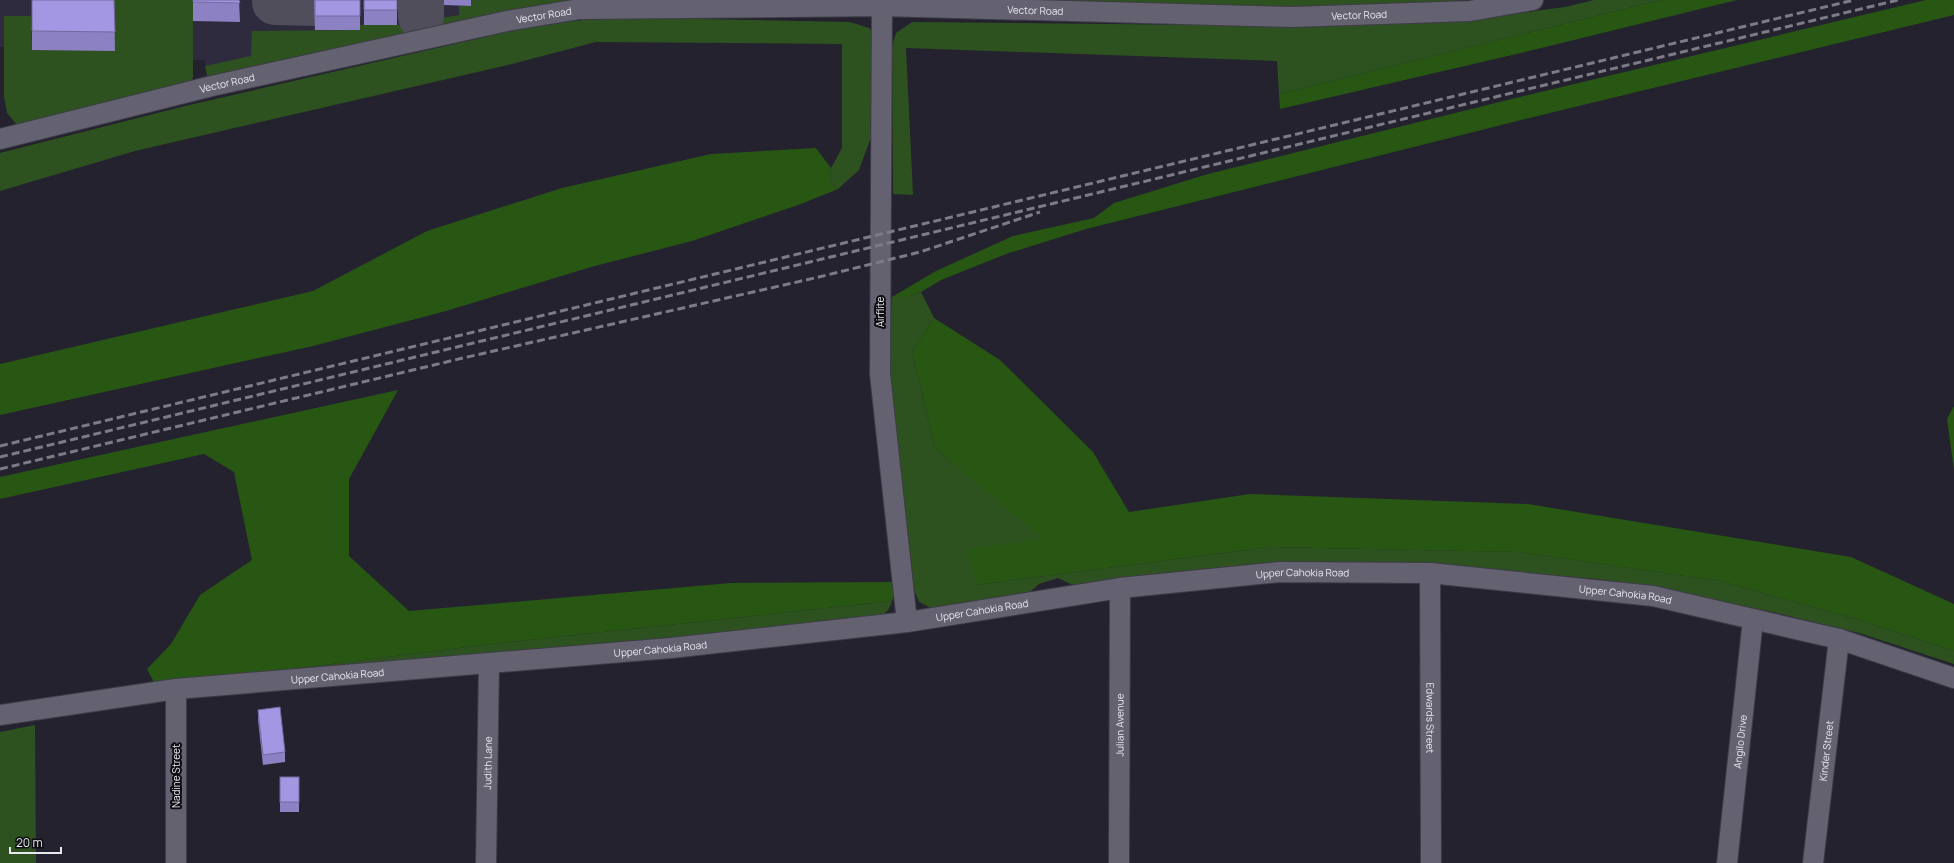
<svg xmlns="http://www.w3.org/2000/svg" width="1954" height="863" font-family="Manrope,sans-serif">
  <rect width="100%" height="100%" fill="#24222f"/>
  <!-- built -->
  <path fill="#2e2b3e" d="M0 0H543L208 72 204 60H193V77L12 47H0Z"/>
  <!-- green -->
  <g fill="#2d521f">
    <path d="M114 0H193V77L189 86 17 125 7 113 4 96V16H31L32 50Z"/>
    <path d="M471 0H590L212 80 207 75 205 66 251 56 252 31 359 30 360 25H397L459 15V6H471Z"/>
    <path d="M910 0H1467L1385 6H1272Z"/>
    <path d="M1594 0H1661L1279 94 1277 61 906 48 913 195 893 194 892 46 896 33 912 22 1303 26 1499 16 1565 7Z"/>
    <path d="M652 18 850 22 869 28 874 34 873 132 859 170 838 189 830 183 831 168 842 148V44L596 42 508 65 135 151 0 191V153L185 106 524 28 582 20Z"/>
    <path d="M921 292 934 318 912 352 935 448 1044 539 976 585 1270 547 1519 552 1720 581 1856 619 1954 651V664L1859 633 1777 613 1680 593 1598 579 1480 570 1077 587 1058 578 1039 584 1023 598 935 610 919 602 913 587C900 491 885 394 892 297H907Z"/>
    <path d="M892 601C888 617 876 618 862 621L156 686 491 644Z"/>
    <path d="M35 725 36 863H0V732Z"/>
  </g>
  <!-- forest -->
  <g fill="#285714">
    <path d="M1661 0H1737L1533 50 1280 109 1279 94Z"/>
    <path d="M1926 0H1954V15L1525 119 1086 229 1006 254 941 280 921 292 907 297H892L936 271 1013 236 1094 218 1114 203 1208 174 1520 97Z"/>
    <path d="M816 148 831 168 830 183 838 189 801 204 692 241 591 267 446 311 313 346 0 415V364L313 291 427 231 562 188 711 154Z"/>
    <path d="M934 318 1000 360 1093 452 1129 512 1250 494 1528 504 1851 557 1954 604V651L1856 619 1720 581 1519 552 1270 547 976 585 967 549 1043 539 935 448 912 352Z"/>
    <path d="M398 390 349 479V556L409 611 731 583 893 582 894 594 892 601 491 644 156 686 147 669 171 644 200 595 252 560 234 472 204 454 0 499V477Z"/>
    <path d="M1954 406V470L1947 419Z"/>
  </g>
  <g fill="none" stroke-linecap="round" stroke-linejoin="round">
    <!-- taxiway -->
    <g stroke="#504e5a" stroke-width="46">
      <path d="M421 0V17"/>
      <path d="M275 2 314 3"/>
    </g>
    <!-- minor casing -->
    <g stroke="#3d3c47" stroke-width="22">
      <g id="minor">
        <path d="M882 0 880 374 907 622"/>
        <path id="s1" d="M0 139 212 86 507 21 580 9 882 6 1293 17 1470 11 1533 0"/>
        <path id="s2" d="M1430 573 1431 863"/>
        <path id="s3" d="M0 715 176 689 671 648 907 622 1120 588 1280 572 1430 573 1653 596 1839 639 1954 678"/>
        <path d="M176 863V689"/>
        <path id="s4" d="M486 863 489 663"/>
        <path id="s5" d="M1119 863 1120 588"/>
        <path id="s6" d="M1727 863 1753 619"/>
        <path id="s7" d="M1813 863 1839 639"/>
      </g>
    </g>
    <!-- minor -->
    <use href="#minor" stroke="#646271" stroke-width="20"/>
    <!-- rail -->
    <g stroke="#7d7b86" stroke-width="3" stroke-dasharray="8 4" stroke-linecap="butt">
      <path d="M0 446 1854 0"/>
      <path d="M0 457 1898 0"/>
      <path d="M0 469 463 358 819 277 920 252 1040 212"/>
    </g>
  </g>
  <!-- wall -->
  <g fill="#8c81c2">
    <path d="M32 0H114L115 51 32 50Z"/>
    <path d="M193 0H239L240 22 193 21Z"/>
    <path d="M314 0H360V30H315Z"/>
    <rect x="364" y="0" width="33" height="25"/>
    <path d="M444 0H471V6L444 5Z"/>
    <path d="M258 710 285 752V762L263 765 258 720Z"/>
    <rect x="280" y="777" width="19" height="35"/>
  </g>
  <!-- building -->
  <g fill="#a396e2" stroke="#72699e">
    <path d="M32 0H114L115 32 32 31Z"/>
    <path d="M193 0H239L240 3 193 2Z"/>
    <rect x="315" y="0" width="45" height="16"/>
    <rect x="364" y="0" width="33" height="10"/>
    <path d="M280 707 285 752 263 755 258 710Z"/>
    <rect x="280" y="777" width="19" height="25"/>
  </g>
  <g text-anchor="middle" stroke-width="4" stroke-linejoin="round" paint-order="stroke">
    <!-- street labels -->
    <g font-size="10" fill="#e9e8f0" stroke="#0d0d12">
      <text dy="4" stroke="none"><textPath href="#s1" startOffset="1050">Vector Road</textPath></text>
      <text dy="4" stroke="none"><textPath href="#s1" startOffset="558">Vector Road</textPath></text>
      <text dy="4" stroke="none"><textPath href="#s1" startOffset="1374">Vector Road</textPath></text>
      <text dy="4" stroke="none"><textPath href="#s1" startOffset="234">Vector Road</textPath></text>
      <text transform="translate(880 312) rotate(-90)" y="4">Airflite</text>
      <text dy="4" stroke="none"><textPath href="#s3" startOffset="1311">Upper Cahokia Road</textPath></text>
      <text dy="4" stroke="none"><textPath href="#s3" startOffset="1635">Upper Cahokia Road</textPath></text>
      <text dy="4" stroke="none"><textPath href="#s3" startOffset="988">Upper Cahokia Road</textPath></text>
      <text dy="4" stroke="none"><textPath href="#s3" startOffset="664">Upper Cahokia Road</textPath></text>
      <text dy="4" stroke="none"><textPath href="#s3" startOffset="340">Upper Cahokia Road</textPath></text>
      <text dy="4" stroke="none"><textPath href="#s2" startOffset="145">Edwards Street</textPath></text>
      <text dy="4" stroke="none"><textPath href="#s5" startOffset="138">Julian Avenue</textPath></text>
      <text dy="4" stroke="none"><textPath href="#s6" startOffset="122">Angilo Drive</textPath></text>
      <text dy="4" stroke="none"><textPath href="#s7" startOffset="113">Kinder Street</textPath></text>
      <text dy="4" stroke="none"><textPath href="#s4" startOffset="100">Judith Lane</textPath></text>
      <text transform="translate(176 776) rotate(-90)" y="4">Nadine Street</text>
    </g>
  </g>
  <!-- scale -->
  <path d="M10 847v6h51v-6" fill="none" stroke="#e9e8f0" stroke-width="2"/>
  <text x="16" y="847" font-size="12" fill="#e9e8f0" stroke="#0d0d12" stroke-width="3" paint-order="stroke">20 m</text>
</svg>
